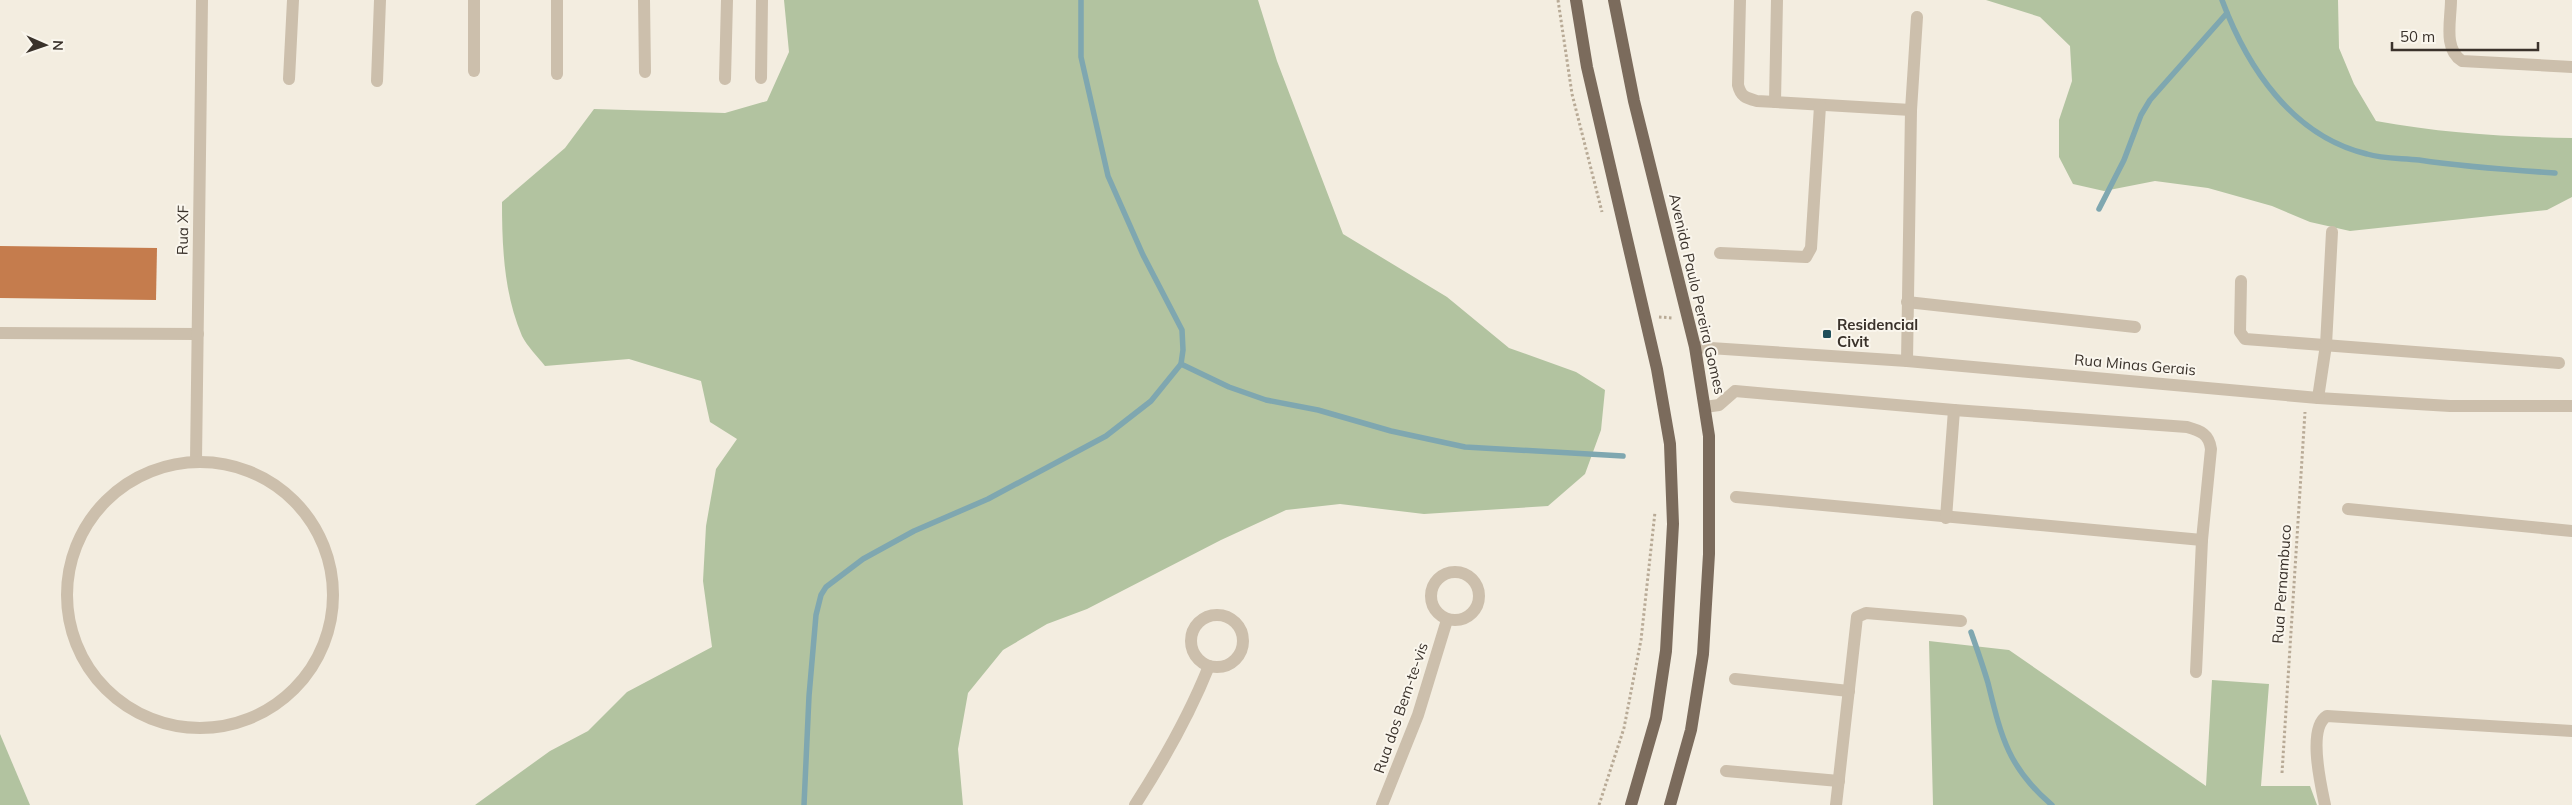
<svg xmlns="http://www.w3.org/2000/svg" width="2572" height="805" font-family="Mulish,sans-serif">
  <rect width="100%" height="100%" fill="#f3ede0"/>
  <!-- green -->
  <g fill="#b2c3a0">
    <path d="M784 0H1258L1277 61 1343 234 1447 297 1509 348 1576 372 1605 390 1601 430 1585 474 1548 506 1424 514 1340 504 1286 510 1221 540 1087 609 1047 624 1003 650 968 693 958 749 963 805H475L550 751 588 731 627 692 712 647 703 581 706 526 716 469 737 439 710 422 701 381 629 359 545 366C538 357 527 346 522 336 504 294 502 247 502 202L565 148 594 109 725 113 767 101 789 52Z"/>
    <path d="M1986 0H2338L2339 48 2354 84 2376 121C2441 133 2505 137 2572 138V197L2547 210 2350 231 2310 222 2272 206 2208 188 2155 181 2104 191 2073 184 2059 157V120L2072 81 2070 46 2040 17Z"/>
    <path d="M1929 641 2009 650 2206 786 2212 680 2269 684 2261 786H2310L2317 805H1933Z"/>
    <path d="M0 734 30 805H0Z"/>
  </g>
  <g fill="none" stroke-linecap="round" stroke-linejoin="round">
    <!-- stream -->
    <g stroke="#7fa7b0" stroke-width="5.5">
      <path d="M2222 0C2247 67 2292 136 2367 154 2383 159 2402 158 2419 160 2465 167 2509 170 2555 173"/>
      <path d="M2099 209 2124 160 2141 115 2150 100 2227 13"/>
      <path d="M1181 364 1229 387 1266 400 1318 410 1391 431 1465 447 1623 456"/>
      <path d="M1971 632C1977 649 1983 666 1988 683 2001 736 2008 768 2052 805"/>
      <path d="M804 805 809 696 816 615 821 595 826 587 863 559 914 531 988 499 1106 436 1151 401 1181 364 1183 350 1182 330 1143 255 1108 176 1081 57V0"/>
    </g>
  </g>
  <!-- building -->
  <path fill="#c57c4d" d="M0 246 157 248 156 300 0 298Z"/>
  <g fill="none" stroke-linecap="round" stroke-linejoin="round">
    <!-- path -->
    <g stroke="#b8aa96" stroke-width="3" stroke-dasharray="2.5 2.5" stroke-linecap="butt">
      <path d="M1558 0 1572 94 1602 212"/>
      <path d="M1659 317 1673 318"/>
      <path d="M2282 773 2305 412"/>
      <path d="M1599 805 1624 728 1641 640 1655 512"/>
    </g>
    <!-- minor -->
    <g stroke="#ccbfac" stroke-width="12">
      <path d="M474 0V71"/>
      <path d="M644 0 645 72"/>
      <path d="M1740 0 1738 85C1741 97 1746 98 1757 101L1911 110"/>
      <path d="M2451 0C2451 20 2443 49 2462 61L2572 67"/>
      <path d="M557 74V0"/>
      <path d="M761 78 762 0"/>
      <path d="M289 79 293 0"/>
      <path d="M725 79 727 0"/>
      <path d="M377 81 380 0"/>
      <path d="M1775 102 1777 0"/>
      <path d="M1720 253 1806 257 1811 248 1820 106"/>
      <path d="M2241 281 2240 332 2245 339 2559 363"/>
      <path d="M1907 302 2135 327"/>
      <path d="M0 333 198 334"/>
      <path d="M1695 347 1907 361 2318 398 2450 406H2572"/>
      <path d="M1907 361 1911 110 1917 17"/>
      <path d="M2318 398 2326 345 2332 232"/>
      <path d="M1705 407 1719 405 1735 391 1954 410 2187 427C2201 431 2209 434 2211 449L2202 540 2196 672"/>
      <path d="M196 461 202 0"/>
      <circle cx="200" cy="595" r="133"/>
      <path d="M1736 497 2202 540"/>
      <path d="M2348 509 2572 531"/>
      <path d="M1946 518 1954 410"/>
      <circle cx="1455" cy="596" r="24"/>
      <circle cx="1217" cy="641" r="26"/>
      <path d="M1735 679 1849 691"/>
      <path d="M1726 771 1839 781"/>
      <path d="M1135 805C1164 760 1189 716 1209 666"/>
      <path d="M1382 805 1418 715 1447 620"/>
      <path d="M1836 805 1857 617 1866 613 1961 621"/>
      <path d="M2325 805C2321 786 2307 728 2327 716L2572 731"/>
    </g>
    <!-- major -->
    <g stroke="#7b6b5c" stroke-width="12">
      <path d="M1576 0 1587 67 1657 369 1670 444 1673 524 1666 651 1656 718 1631 805"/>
      <path d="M1614 0 1634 101 1695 347 1709 436V554L1703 654 1691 730 1670 805"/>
    </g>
  </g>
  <!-- markers -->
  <rect fill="#204f5b" stroke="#faf6ed" stroke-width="2" x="1822" y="329" width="10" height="10" rx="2.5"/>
  <g text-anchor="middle" stroke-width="4" stroke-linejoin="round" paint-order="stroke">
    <!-- street labels -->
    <g font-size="15" fill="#3a322b" stroke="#faf6ed">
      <text transform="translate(183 230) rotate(-89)" y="5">Rua XF</text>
      <text transform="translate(1697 294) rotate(77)" y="5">Avenida Paulo Pereira Gomes</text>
      <text transform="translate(2135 365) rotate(5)" y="5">Rua Minas Gerais</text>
      <text transform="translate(2282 584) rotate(-86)" y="5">Rua Pernambuco</text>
      <text transform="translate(1401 708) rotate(-71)" y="5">Rua dos Bem-te-vis</text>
    </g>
    <!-- poi labels -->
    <g font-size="15" font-weight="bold" fill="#3a322b" stroke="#faf6ed" text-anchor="start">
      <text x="1837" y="330">Residencial<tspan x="1837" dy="17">Civit</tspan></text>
    </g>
  </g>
  <!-- north arrow -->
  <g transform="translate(45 45) rotate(92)" stroke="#faf6ed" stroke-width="4" paint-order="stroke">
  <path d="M0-4L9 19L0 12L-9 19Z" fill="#3a322b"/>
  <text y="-8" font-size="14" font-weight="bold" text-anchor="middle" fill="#3a322b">N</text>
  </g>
  <!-- scale -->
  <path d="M2392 42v8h146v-8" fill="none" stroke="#3a322b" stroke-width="2.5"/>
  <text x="2400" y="42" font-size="15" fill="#3a322b" stroke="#faf6ed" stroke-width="4" paint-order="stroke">50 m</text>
</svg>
